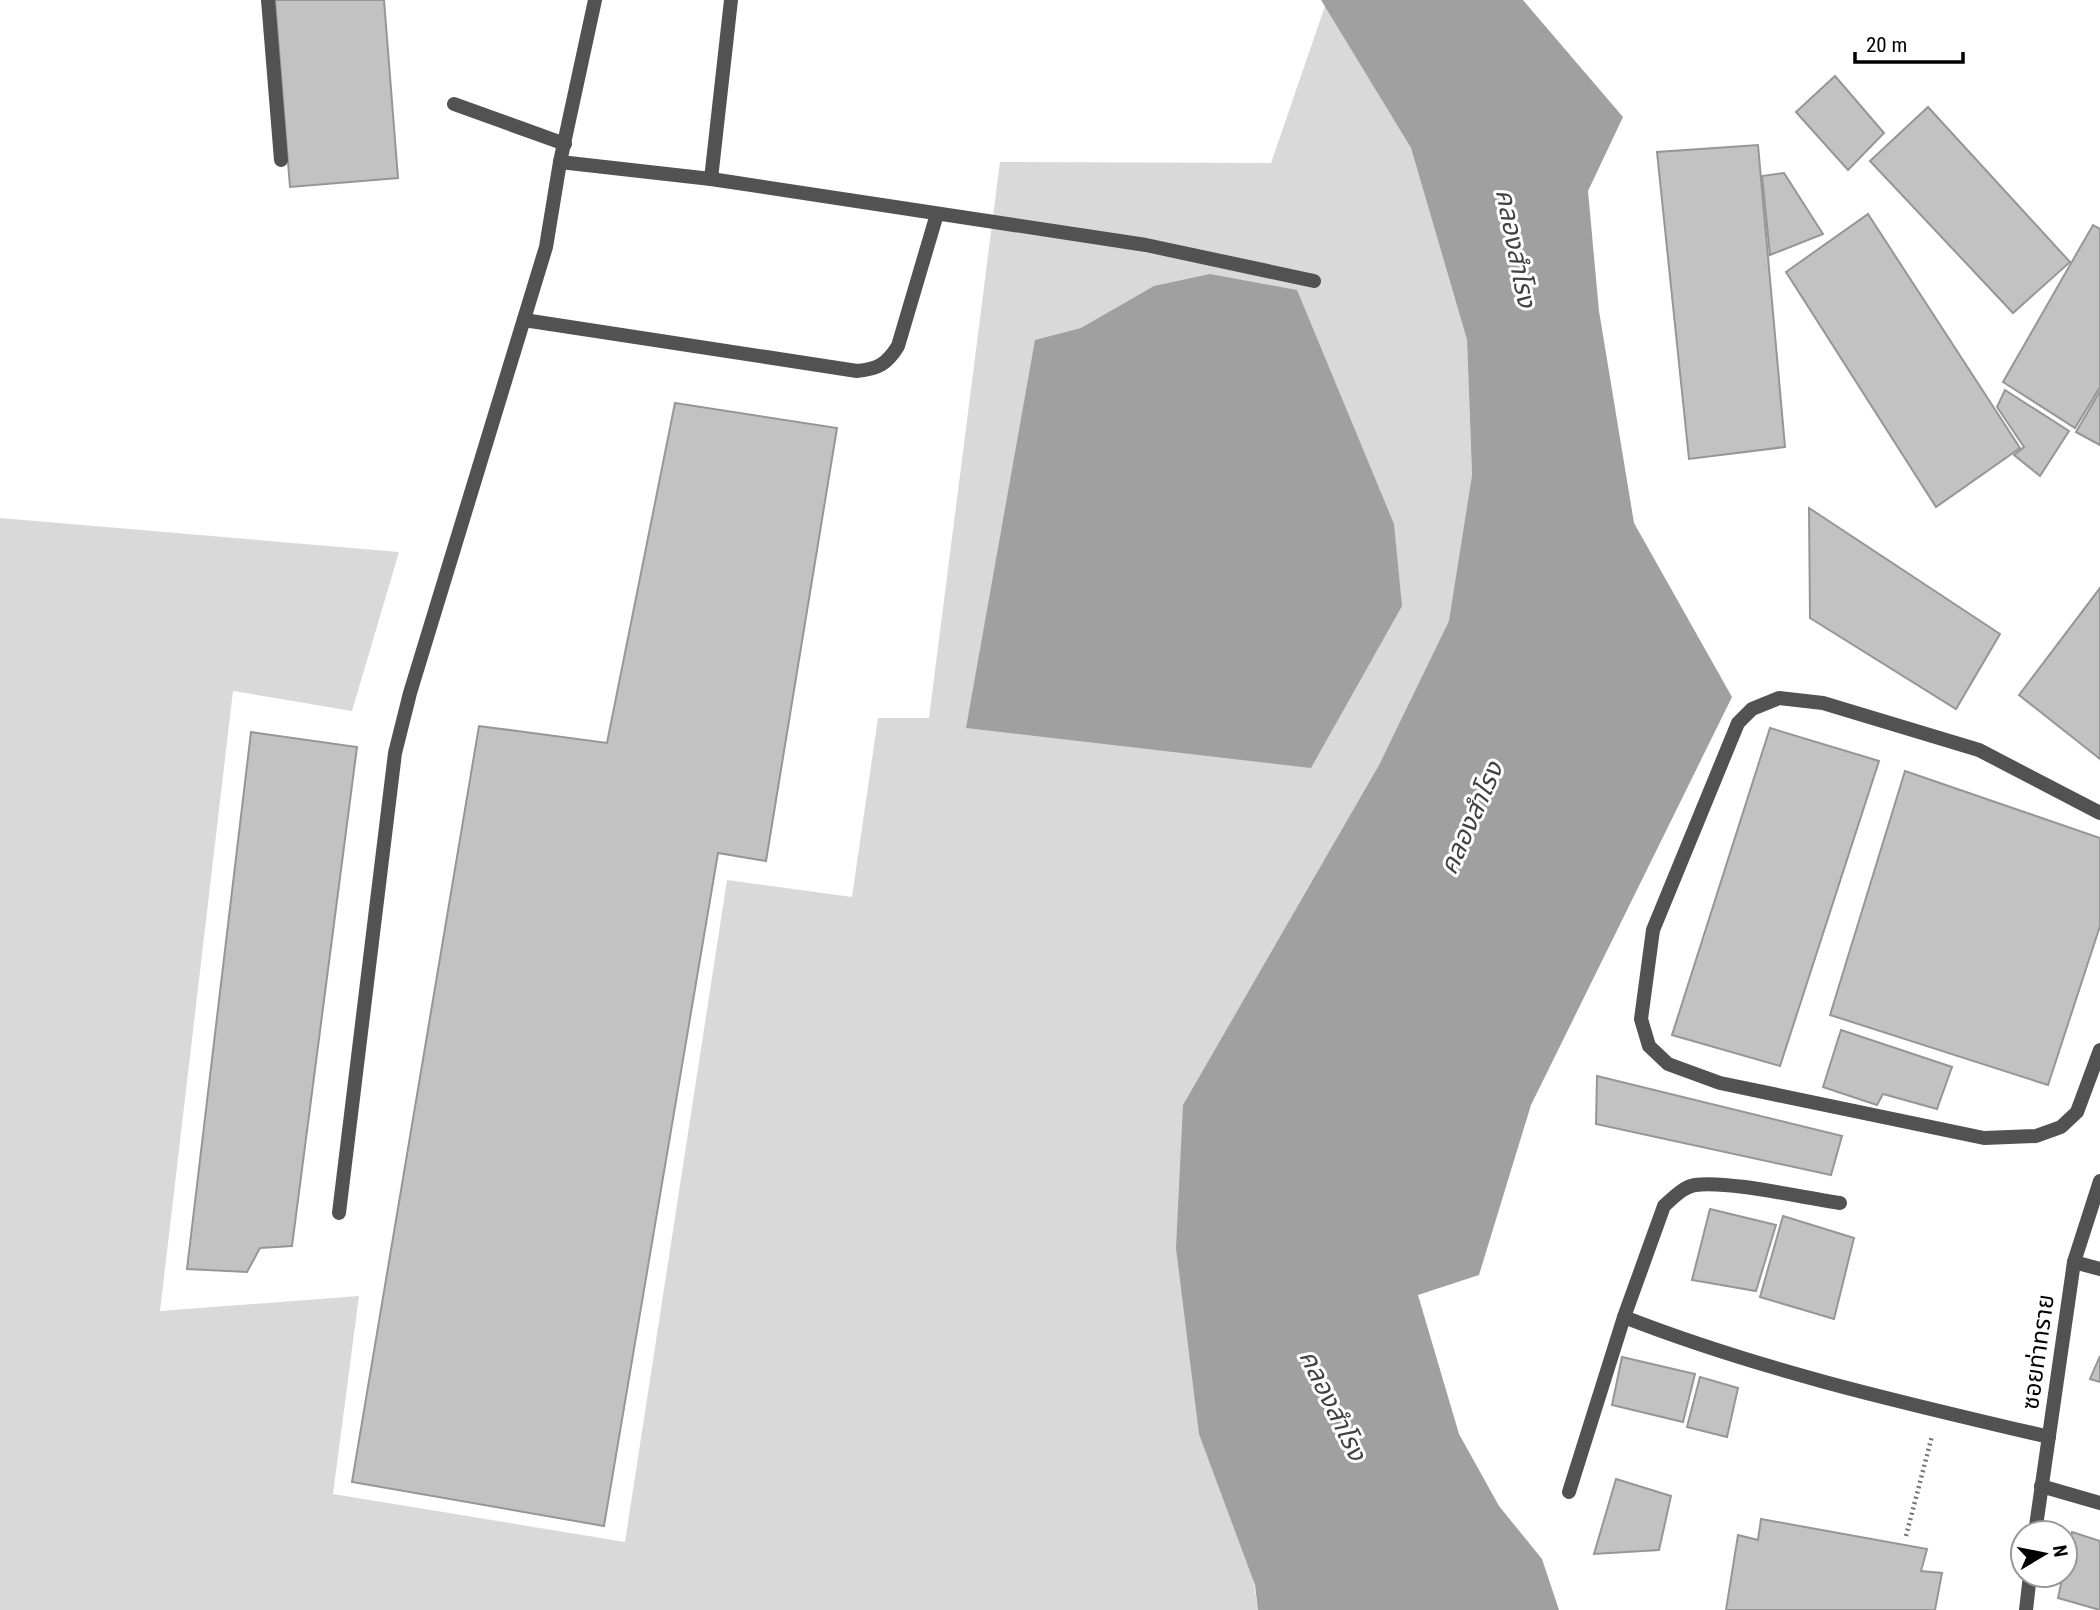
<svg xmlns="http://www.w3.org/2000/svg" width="2100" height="1610" font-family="'Roboto Condensed','Noto Sans Thai',sans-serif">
  <rect width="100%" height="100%" fill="#fff"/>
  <!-- green -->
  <path fill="#d9d9d9" d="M1325 6 1411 148 1467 340 1472 475 1450 621 1379 765 1183 1106 1258 1610H0V518L399 552 352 711 233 691 160 1311 359 1296 333 1494 625 1542 727 880 852 897 878 718H929L1000 162 1271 163Z"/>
  <!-- water -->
  <g fill="#a0a0a0">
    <path d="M1321 0H1523L1623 117 1588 191 1599 311 1634 523 1732 697 1531 1105 1479 1275 1418 1295 1459 1434 1499 1506 1542 1559 1559 1610H1258L1255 1585 1199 1434 1176 1248 1183 1105 1379 765 1449 621 1472 475 1467 340 1411 148Z"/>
    <path d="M1210 274 1297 290 1394 524 1402 606 1311 768 966 728 1035 340 1081 328 1154 286Z"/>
  </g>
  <!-- building -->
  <g fill="#c2c2c2" stroke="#969696" stroke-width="2">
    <path d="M275 0H384L398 178 290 187Z"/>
    <path d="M1835 76 1884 133 1848 170 1796 112Z"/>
    <path d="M1928 107 2070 262 2013 313 1870 161Z"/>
    <path d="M1758 145 1785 447 1689 459 1657 152Z"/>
    <path d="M1784 173 1823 234 1770 255 1762 176Z"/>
    <path d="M1868 214 2020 448 1936 507 1786 272Z"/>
    <path d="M2093 225 2100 229V387L2075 428 2003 382Z"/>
    <path d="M2005 390 2069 431 2040 476 2014 455 2024 447 1997 407Z"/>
    <path d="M2100 391V445L2076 432Z"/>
    <path d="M675 403 837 428 766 861 718 853 604 1526 352 1482 479 726 607 743Z"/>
    <path d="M1809 508 2000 634 1956 709 1810 618Z"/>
    <path d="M2100 588V759L2019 695Z"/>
    <path d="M1770 728 1879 761 1780 1066 1672 1035Z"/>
    <path d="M251 732 357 747 292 1246 260 1248 247 1272 187 1269Z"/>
    <path d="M1905 771 2100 838V926L2048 1085 1830 1015Z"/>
    <path d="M1841 1030 1952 1067 1937 1109 1883 1094 1877 1105 1823 1087Z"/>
    <path d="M1597 1076 1842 1136 1831 1175 1596 1124Z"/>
    <path d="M1710 1209 1776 1225 1756 1291 1692 1280Z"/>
    <path d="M1783 1216 1854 1238 1834 1319 1760 1297Z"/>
    <path d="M2100 1356V1382L2090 1379Z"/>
    <path d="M1622 1357 1695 1374 1683 1422 1612 1405Z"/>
    <path d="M1700 1377 1738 1388 1727 1437 1687 1427Z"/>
    <path d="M1616 1479 1671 1496 1659 1550 1594 1554Z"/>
    <path d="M1761 1519 1927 1549 1921 1571 1942 1573 1935 1610H1726L1738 1535 1758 1540Z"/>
    <path d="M2072 1532 2100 1541V1610L2058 1598Z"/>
  </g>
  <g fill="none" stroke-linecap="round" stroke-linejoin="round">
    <!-- path -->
    <path stroke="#747474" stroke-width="4.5" stroke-dasharray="2 3.5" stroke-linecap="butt" d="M1906 1536 1932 1436"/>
    <!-- lane -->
    <g stroke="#525252" stroke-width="14">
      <path d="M454 104 565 144"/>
      <path d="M560 162 711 179 1146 245 1314 281"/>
      <path d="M711 179 731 0"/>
      <path d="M524 320 857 371C878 369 887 364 898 346L937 214"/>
      <path d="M2100 813 1979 750 1823 703 1779 698 1752 709 1738 723 1653 930 1641 1019 1649 1046 1668 1064 1720 1083 1984 1138 2036 1136 2061 1127 2077 1112 2100 1050"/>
      <path d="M1840 1203C1805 1198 1727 1180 1695 1185 1683 1187 1673 1198 1664 1206L1624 1317C1763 1371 1904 1403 2049 1437"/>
      <path d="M2074 1262 2100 1269"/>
      <path d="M2041 1486 2100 1503"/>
      <path d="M1569 1492 1624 1317"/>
    </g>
    <!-- street -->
    <g stroke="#525252" stroke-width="14">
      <path d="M268 0 281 160"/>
      <path d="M339 1213 395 753 410 693 546 247 560 162 595 0"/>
      <path d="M2035 1533 2074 1262 2100 1181"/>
      <path d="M2026 1610 2030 1575"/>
    </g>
  </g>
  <g text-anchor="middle" stroke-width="6" stroke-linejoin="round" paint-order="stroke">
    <!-- street labels -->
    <g font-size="24" fill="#000" stroke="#fff">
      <text transform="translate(2038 1352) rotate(-82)" y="8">ซอยท่าทราย</text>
    </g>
    <!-- water labels -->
    <g font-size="26" font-style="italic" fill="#414141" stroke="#fff">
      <text transform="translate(1516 248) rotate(79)" y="9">คลองสำโรง</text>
      <text transform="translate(1471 818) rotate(-66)" y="9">คลองสำโรง</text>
      <text transform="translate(1333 1405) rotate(64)" y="9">คลองสำโรง</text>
    </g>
  </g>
  <!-- north arrow -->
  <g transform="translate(2044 1554) rotate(80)"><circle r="33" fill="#ffffff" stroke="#999999" stroke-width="2"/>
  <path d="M0-5L12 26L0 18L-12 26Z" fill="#000000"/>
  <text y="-10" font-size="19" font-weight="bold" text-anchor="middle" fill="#000000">N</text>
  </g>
  <!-- scale -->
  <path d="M1855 52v10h108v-10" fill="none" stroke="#000000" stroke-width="3.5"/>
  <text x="1866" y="52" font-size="21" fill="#000000" stroke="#ffffff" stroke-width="5" paint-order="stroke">20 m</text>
</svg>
